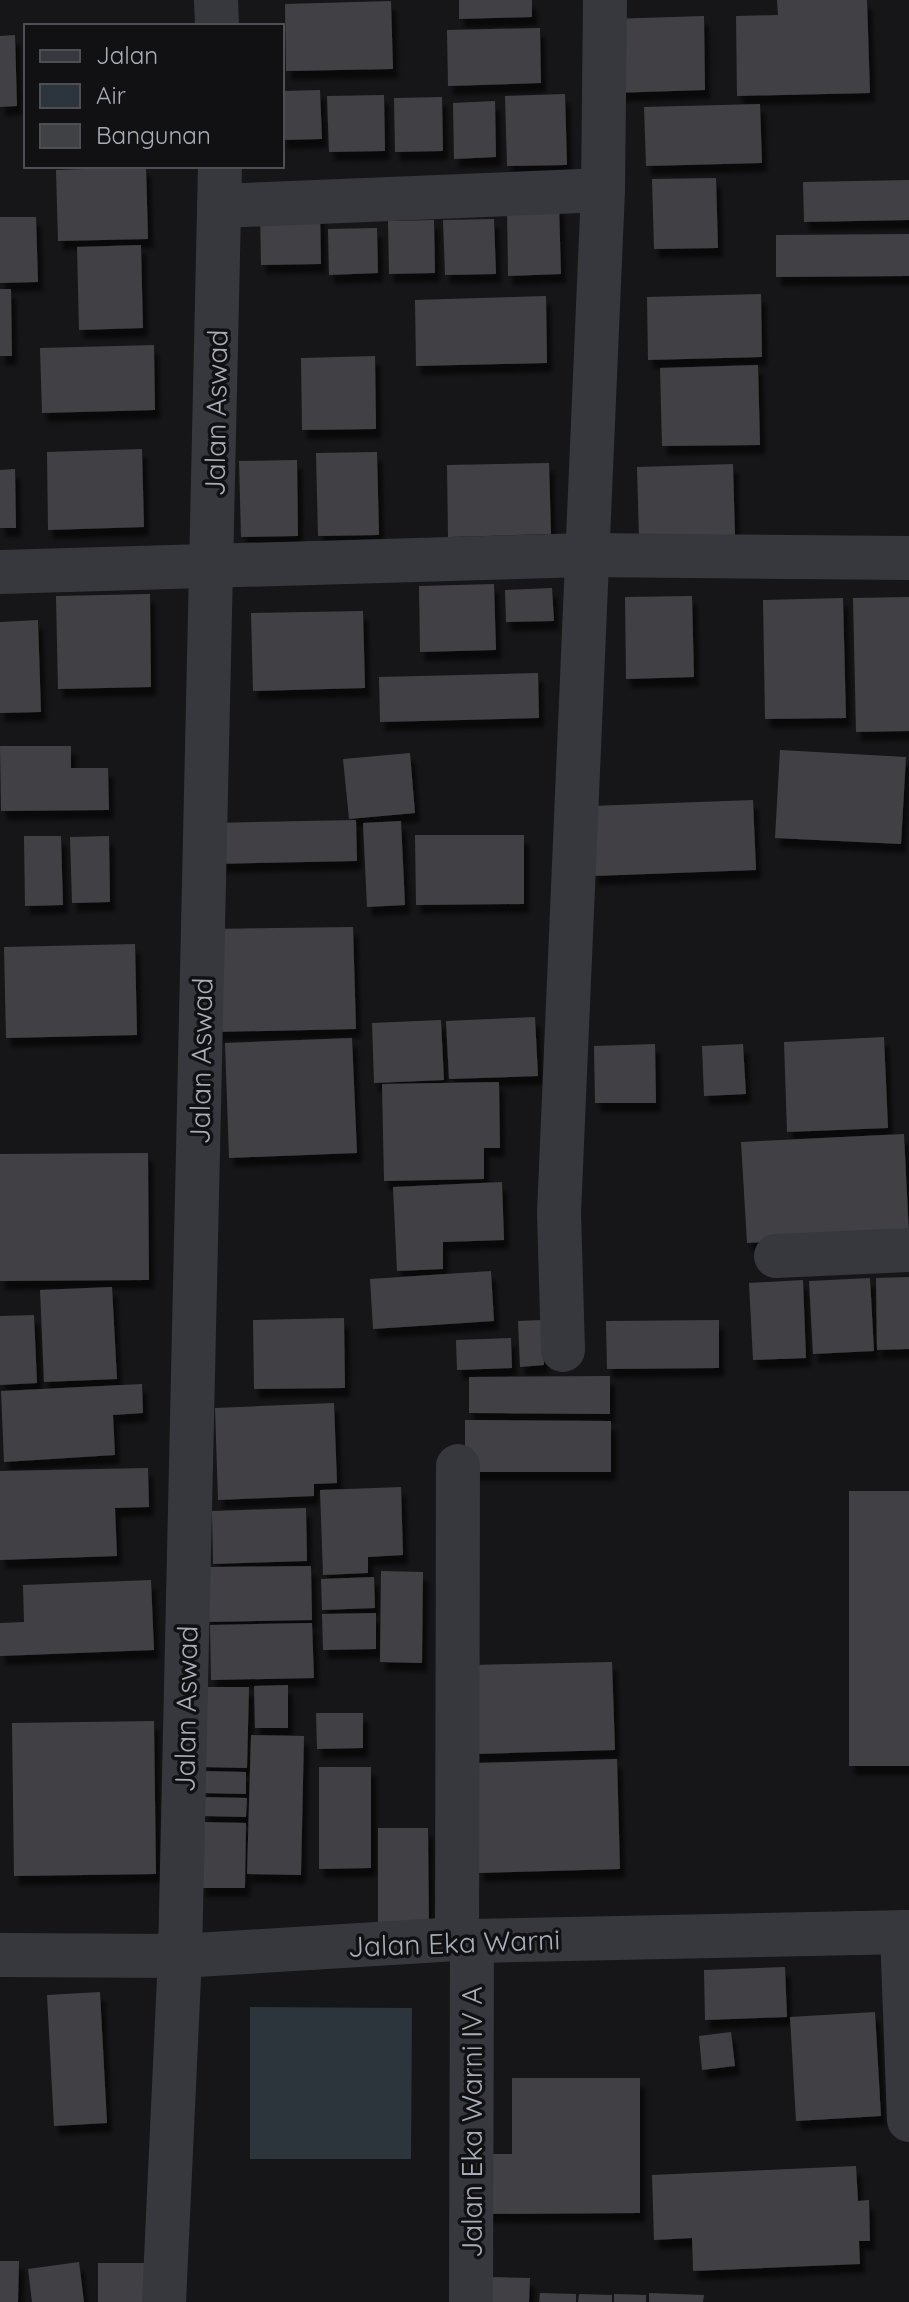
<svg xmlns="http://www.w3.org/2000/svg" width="909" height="2302" font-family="Quicksand,sans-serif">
  <defs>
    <filter id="shadow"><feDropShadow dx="5" dy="9" stdDeviation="2" flood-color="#0009"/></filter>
  </defs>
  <rect width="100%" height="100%" fill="#161618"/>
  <!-- water -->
  <path fill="#2c353c" d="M250 2007 412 2008 411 2159H250Z"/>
  <!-- building -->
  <g fill="#404145" filter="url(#shadow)">
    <path d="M459 0H532V17L459 19Z"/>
    <path d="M777 0H867L870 93 737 96 736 16 778 15Z"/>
    <path d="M391 1 393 69 286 71 285 4Z"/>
    <path d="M704 16 705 90 611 93 610 19Z"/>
    <path d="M540 28 541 83 448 86 447 30Z"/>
    <path d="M15 35 17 106 0 107V36Z"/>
    <path d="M320 90 322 139 282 140V91Z"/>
    <path d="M565 94 567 165 507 166 505 96Z"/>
    <path d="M384 95 385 151 329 152 327 96Z"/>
    <path d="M442 97 443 151 395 152 394 98Z"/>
    <path d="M495 101 496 157 454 159 453 103Z"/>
    <path d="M760 104 762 163 646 166 644 107Z"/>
    <path d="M146 167 148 239 58 241 56 170Z"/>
    <path d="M716 178 718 248 654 249 652 179Z"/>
    <path d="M909 180V220L804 222 803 182Z"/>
    <path d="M559 205 561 274 508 276 507 207Z"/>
    <path d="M320 207 321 264 261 265 260 208Z"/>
    <path d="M0 217H36L38 282 0 283Z"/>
    <path d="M494 219 496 274 445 275 443 220Z"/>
    <path d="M434 220 435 273 389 274 388 221Z"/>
    <path d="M377 228 378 273 329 275 328 229Z"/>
    <path d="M909 234V276L776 277V235Z"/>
    <path d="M141 245 143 328 79 330 77 247Z"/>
    <path d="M0 289H11L12 356H0Z"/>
    <path d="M761 294 762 357 648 360 647 297Z"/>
    <path d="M546 296 547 363 416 366 415 300Z"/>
    <path d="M154 345 155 410 42 413 40 348Z"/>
    <path d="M375 356 376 429 302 430 301 358Z"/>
    <path d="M758 365 760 445 662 446 660 368Z"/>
    <path d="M142 449 144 527 48 530 47 452Z"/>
    <path d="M377 452 379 535 318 536 316 453Z"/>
    <path d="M297 460 298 536 241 537 239 461Z"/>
    <path d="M549 463 551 534 448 537 447 465Z"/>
    <path d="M733 464 735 536 639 538 637 467Z"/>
    <path d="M15 469 16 528H0V470Z"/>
    <path d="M494 584 496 650 420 652 419 586Z"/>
    <path d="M552 588 554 621 506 622 505 590Z"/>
    <path d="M150 594 151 687 58 689 56 596Z"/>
    <path d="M692 596 694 677 626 679 625 597Z"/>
    <path d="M909 597V731L856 732 853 598Z"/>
    <path d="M843 598 846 718 765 719 763 600Z"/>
    <path d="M363 611 365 688 253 691 251 613Z"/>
    <path d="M38 620 41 712 0 713V622Z"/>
    <path d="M538 673 539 718 380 722 379 677Z"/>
    <path d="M0 746H71V768H108L109 810 1 811Z"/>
    <path d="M780 750 906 757 901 844 775 838Z"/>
    <path d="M410 753 415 813 349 819 343 759Z"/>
    <path d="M753 800 756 870 593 876 591 806Z"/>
    <path d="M356 820 357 861 211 864 210 823Z"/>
    <path d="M401 821 405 905 367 907 363 823Z"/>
    <path d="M415 835H524V904L416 905Z"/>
    <path d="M24 836H61L63 905 25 906Z"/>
    <path d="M109 836 110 902 72 903 70 837Z"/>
    <path d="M353 927 356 1029 213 1032 211 929Z"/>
    <path d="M135 944 137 1035 6 1038 4 947Z"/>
    <path d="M535 1017 538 1076 449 1079 446 1021Z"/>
    <path d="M441 1020 444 1080 374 1083 372 1023Z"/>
    <path d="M884 1037 888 1128 787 1132 784 1042Z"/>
    <path d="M352 1038 357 1153 229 1158 225 1043Z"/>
    <path d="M655 1044 656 1103H595L594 1046Z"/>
    <path d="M743 1044 746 1094 704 1096 702 1046Z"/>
    <path d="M499 1082 500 1148H484V1179L384 1181 382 1084Z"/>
    <path d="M904 1134 909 1235 747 1243 741 1142Z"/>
    <path d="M148 1153 149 1280 0 1281V1154Z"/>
    <path d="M502 1182 504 1240 443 1242V1269L397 1271 393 1187Z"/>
    <path d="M491 1271 494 1321 373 1329 370 1279Z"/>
    <path d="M909 1277V1349L877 1350 876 1278Z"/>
    <path d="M870 1278 874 1351 813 1354 809 1281Z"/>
    <path d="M803 1280 806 1358 753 1360 749 1283Z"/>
    <path d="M112 1287 117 1379 44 1382 40 1290Z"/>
    <path d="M34 1315 37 1383 0 1385V1316Z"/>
    <path d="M344 1318 345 1388 254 1389 253 1320Z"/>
    <path d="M542 1320 544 1365 520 1367 518 1321Z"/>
    <path d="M719 1320V1368L607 1369 606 1321Z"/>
    <path d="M511 1338 512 1368 457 1370 456 1340Z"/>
    <path d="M610 1376V1414L469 1413V1377Z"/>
    <path d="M142 1384 143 1413 113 1415 115 1455 4 1462 1 1391Z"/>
    <path d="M334 1403 337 1483 314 1484V1496L218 1500 215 1408Z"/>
    <path d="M465 1420 611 1421V1472H465Z"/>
    <path d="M148 1468 149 1507 115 1508 117 1556 0 1560V1471Z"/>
    <path d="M401 1487 403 1555 368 1557V1573L323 1575 320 1490Z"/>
    <rect x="849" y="1491" width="60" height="275"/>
    <path d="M306 1508 307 1561 213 1564 212 1511Z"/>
    <path d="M311 1566 312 1620 206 1622 205 1567Z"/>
    <path d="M381 1571 423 1572 422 1663 380 1662Z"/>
    <path d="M374 1577 375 1608 322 1610 321 1579Z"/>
    <path d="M151 1580 154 1650 0 1656V1623L24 1622 23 1585Z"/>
    <path d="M376 1613V1649L323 1650 322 1614Z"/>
    <path d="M312 1623 314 1678 211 1680 210 1625Z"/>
    <path d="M612 1662 615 1750 473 1754 470 1665Z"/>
    <path d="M288 1685V1728H255L254 1686Z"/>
    <path d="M203 1687H249L247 1768 202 1767Z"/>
    <path d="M316 1713H363V1748L317 1749Z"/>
    <path d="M154 1721 156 1874 14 1876 12 1723Z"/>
    <path d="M251 1735 304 1736 301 1875 247 1874Z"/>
    <path d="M617 1759 620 1869 479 1873 476 1763Z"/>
    <path d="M319 1767H371V1868L319 1869Z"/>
    <path d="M203 1771 246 1772V1794L203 1793Z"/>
    <path d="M203 1797 247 1798 246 1817 203 1816Z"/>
    <path d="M202 1822 246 1823 245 1888H201Z"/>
    <path d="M378 1828H428L429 1934H378Z"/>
    <path d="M785 1967 787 2017 705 2020 704 1970Z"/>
    <path d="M100 1992 107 2123 54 2126 47 1995Z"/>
    <path d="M875 2012 881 2116 796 2121 790 2017Z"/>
    <path d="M731 2032 735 2066 702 2070 699 2036Z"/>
    <path d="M512 2078H640V2213L476 2214V2154H512Z"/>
    <path d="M856 2166 858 2201 869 2200 870 2241H859L860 2264 693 2271 692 2238 654 2240 652 2175Z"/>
    <path d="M0 2261H19L18 2302H0Z"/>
    <path d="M79 2262 84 2302H32L28 2269Z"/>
    <rect x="98" y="2263" width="52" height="39"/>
    <path d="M486 2277 530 2278 529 2302H485Z"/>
    <path d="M540 2293 576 2294V2302H539Z"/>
    <path d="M649 2293 704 2295 703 2302H649Z"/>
    <path d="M579 2294 612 2295V2302H578Z"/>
    <path d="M614 2294 646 2295V2302H614Z"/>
  </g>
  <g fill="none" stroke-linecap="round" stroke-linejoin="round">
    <!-- minor -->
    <g stroke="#37383d" stroke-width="44">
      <path d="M216 0 217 26"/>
      <path d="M221 206 603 190"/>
      <path d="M0 572 588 555 909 558"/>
      <path d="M776 1256 909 1250"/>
      <path d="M563 1350 559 1213 603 190 605 0"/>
      <path d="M902 1932 909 2120"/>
      <path d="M457 1939 458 1466"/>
      <path d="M0 1955 180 1956 457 1939 472 1941 909 1932"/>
      <path d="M164 2302 180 1956 220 166"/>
      <path d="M471 2302 472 1941"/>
    </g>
  </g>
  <g text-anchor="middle" stroke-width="7" stroke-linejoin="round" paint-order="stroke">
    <!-- street labels -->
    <g font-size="28" fill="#a8adb8" stroke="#111113">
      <text transform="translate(216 413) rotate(-89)" y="10">Jalan Aswad</text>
      <text transform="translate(201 1061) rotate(-89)" y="10">Jalan Aswad</text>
      <text transform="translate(186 1709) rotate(-89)" y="10">Jalan Aswad</text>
      <text transform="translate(454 1943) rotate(-2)" y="10">Jalan Eka Warni</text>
      <text transform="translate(472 2122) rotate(-90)" y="10">Jalan Eka Warni IV A</text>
    </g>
  </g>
  <!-- legend -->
  <rect x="24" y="24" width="260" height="144" fill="#111113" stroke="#4d4f55" stroke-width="2"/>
  <rect x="40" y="50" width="40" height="12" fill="#37383d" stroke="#4d4f55" stroke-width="2"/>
  <text x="96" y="64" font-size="24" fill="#a8adb8">Jalan</text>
  <rect x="40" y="84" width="40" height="24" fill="#2c353c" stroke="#4d4f55" stroke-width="2"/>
  <text x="96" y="104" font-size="24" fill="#a8adb8">Air</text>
  <rect x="40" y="124" width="40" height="24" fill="#404145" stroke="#4d4f55" stroke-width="2"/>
  <text x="96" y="144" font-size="24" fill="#a8adb8">Bangunan</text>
</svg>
